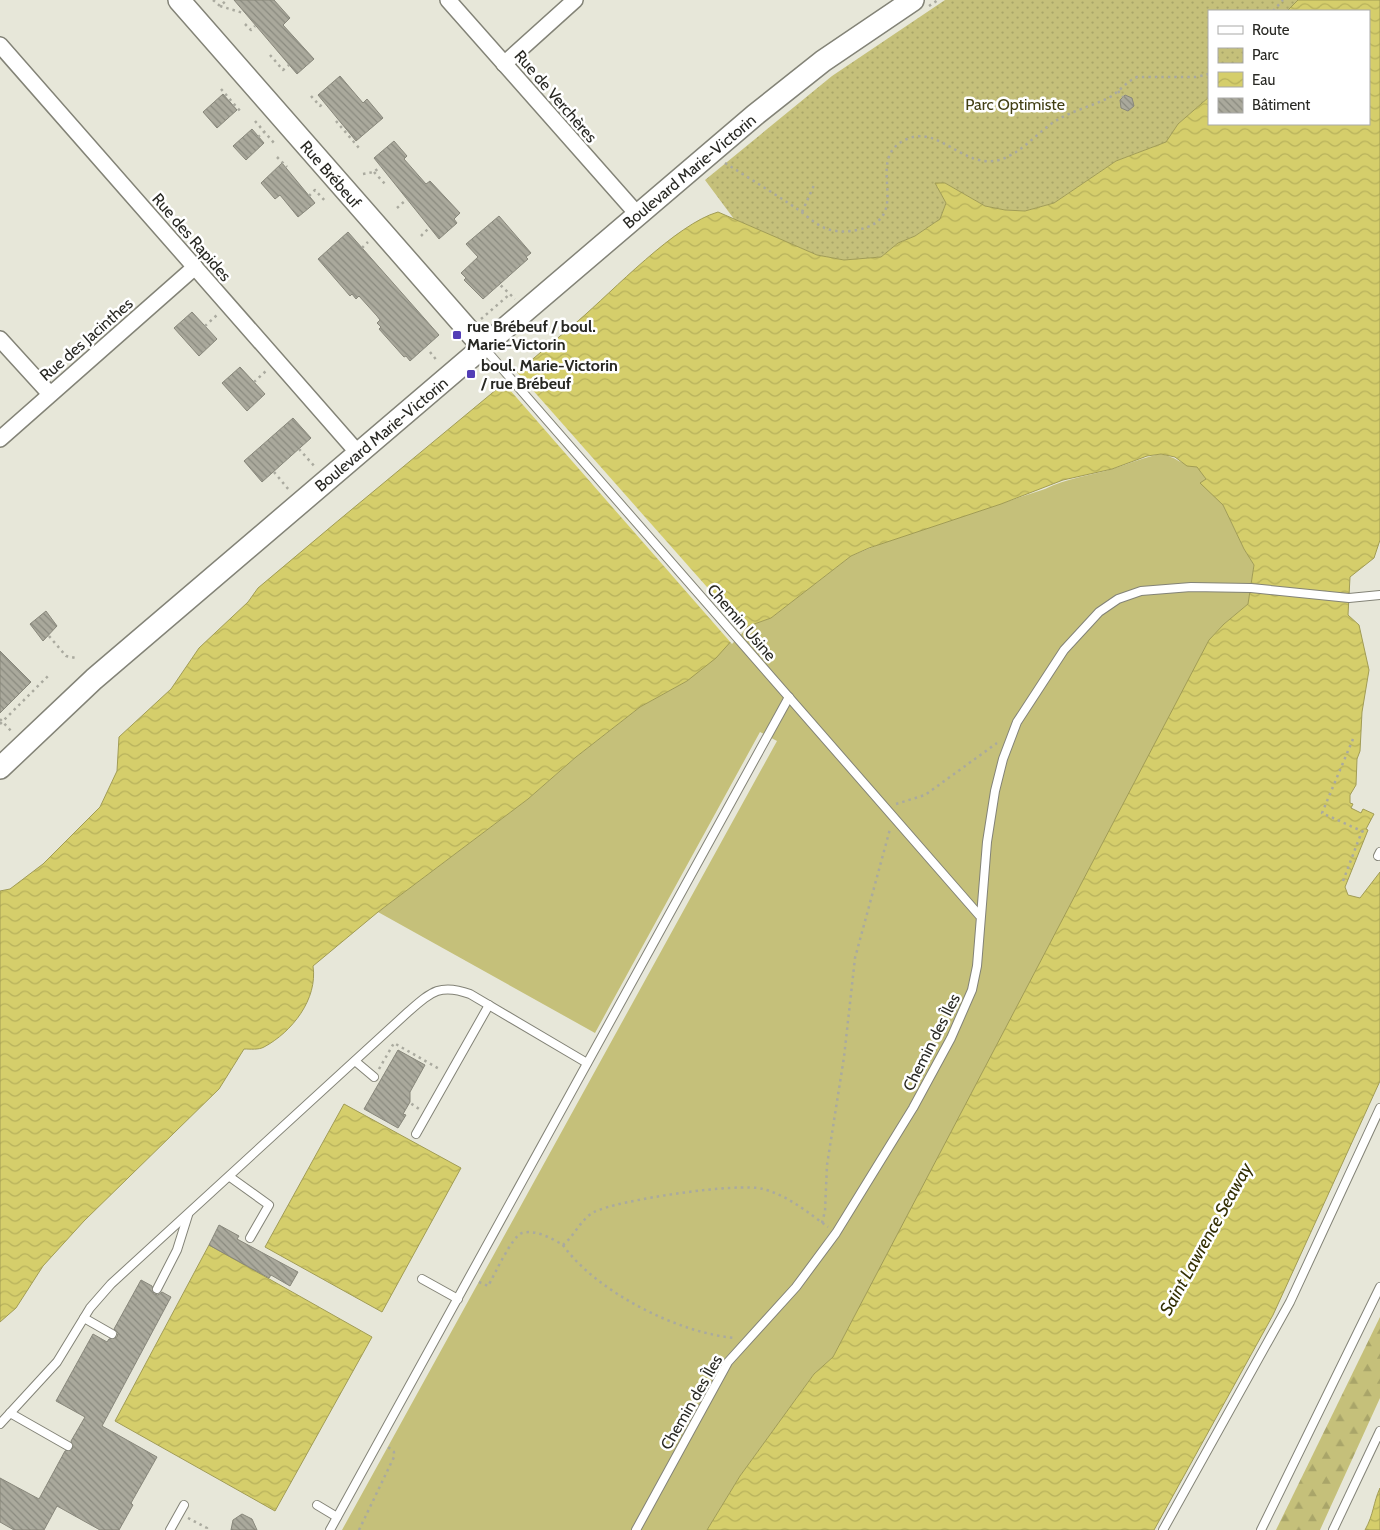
<svg xmlns="http://www.w3.org/2000/svg" width="1380" height="1530" font-family="Cabin,sans-serif">
  <defs>
    <pattern id="forest-firs" width="22" height="20" patternUnits="userSpaceOnUse" patternTransform="scale(1.25)"><rect width="22" height="20" fill="#c5c07a"/><path d="M5 1l3.5 6h-7zM16 11l3.5 6h-7z" fill="#a9a569"/></pattern>
    <pattern id="park-dots" width="8" height="8" patternUnits="userSpaceOnUse" patternTransform="scale(1.25)"><rect width="8" height="8" fill="#c5c07a"/><path d="M2 2h.1M6 6h.1" fill="none" stroke="#a9a569" stroke-width="1.8" stroke-linecap="round"/></pattern>
    <pattern id="water-waves" width="16" height="10" patternUnits="userSpaceOnUse" patternTransform="scale(1.25)"><rect width="16" height="10" fill="#d5ce6b"/><path d="M0 5q4-4 8 0t8 0" fill="none" stroke="#b7b15c"/></pattern>
    <pattern id="building-back-hatch" width="6" height="6" patternUnits="userSpaceOnUse" patternTransform="scale(1.25)"><rect width="6" height="6" fill="#aaa99c"/><path d="M-1 5l2 2M0 0l6 6M5-1l2 2" fill="none" stroke="#8a8a7f"/></pattern>
  </defs>
  <rect width="100%" height="100%" fill="#e7e7d9"/>
  <!-- green -->
  <path fill="#c5c07a" d="M1161 454C1177 457 1182 466 1197 466L1206 479 1201 483 1223 505 1244 549 1254 565 1248 604 1224 624 1209 641 833 1357 814 1374 740 1476 707 1530H342L777 741 760 732 595 1033 378 912 528 799 576 757 640 707 687 681 743 628 771 618 851 556 885 542 1045 489C1067 478 1089 476 1112 469 1129 464 1144 457 1161 454Z"/>
  <!-- forest -->
  <path fill="url(#forest-firs)" d="M1380 1317V1398L1320 1530H1276Z"/>
  <!-- park -->
  <path fill="url(#park-dots)" d="M945 0H1298L1287 11H1209V97L1178 124 1166 142 1116 161 1054 203 1025 211 1005 210 985 206 945 183H935L946 203 940 219 915 236 898 243 881 257 844 260 817 255 734 219 705 180 832 76Z"/>
  <!-- water -->
  <g fill="url(#water-waves)" stroke="#a19c55">
    <path d="M1298 0H1380V540L1374 558 1350 577 1348 615 1359 625 1369 670 1362 712 1360 751 1357 759 1356 785 1350 795V803L1353 804 1351 808 1361 813 1363 809 1374 814 1366 829 1368 830 1345 887 1348 895 1360 898 1380 872V1081L1273 1315 1154 1530H707L740 1476 814 1374 833 1357 1209 640 1224 624 1248 604 1254 565 1244 549 1223 505 1200 483 1206 479 1197 467 1187 466 1175 457 1161 454 1147 456 1112 469 1063 480 1001 504 869 548 851 556 771 618 743 628 716 658 687 681 640 707 576 757 528 799 378 912 313 966C318 999 292 1032 264 1047 259 1050 250 1049 244 1049L219 1089 84 1221 43 1266 16 1308 0 1322V891L10 889 43 864 100 807 117 771 119 737 171 689 199 648 248 602 258 588C364 498 472 411 578 321 613 291 676 224 718 212L817 255 844 260 881 257 898 243 915 236 940 219 946 203 935 183H945L985 206 1005 210 1025 211 1054 203 1116 161 1166 142 1178 124 1209 97V124H1369V11H1287Z"/>
    <path d="M344 1104 461 1168 382 1312 265 1247Z"/>
    <path d="M209 1245 372 1337 275 1511 115 1421Z"/>
    <path d="M1380 1488V1530H1365C1374 1514 1373 1503 1380 1488Z"/>
  </g>
  <!-- pier -->
  <path fill="#e7e7d9" d="M515 370 745 630 732 644 502 381Z"/>
  <!-- building -->
  <g fill="url(#building-back-hatch)" stroke="#88877b">
    <path d="M234 0H274L290 18 283 25 314 59 297 74Z"/>
    <path d="M340 76 363 103 367 99 383 118 356 141 318 95Z"/>
    <path d="M223 94 237 110 217 128 203 112Z"/>
    <path d="M1125 95 1132 98 1134 106 1128 111 1121 108 1120 100Z"/>
    <path d="M252 129 264 143 246 160 233 146Z"/>
    <path d="M394 141 407 156 404 159 426 184 430 181 460 213 454 219 457 223 439 239 374 158Z"/>
    <path d="M282 163 315 203 298 217 280 195 275 199 261 183Z"/>
    <path d="M499 216 531 253 526 257 528 259 483 299 464 280 466 278 461 273 478 257 466 244Z"/>
    <path d="M348 232 439 335 410 361 406 356 404 357 379 329 381 327 377 323 380 320 377 316 359 296 356 299 352 294 350 296 318 259Z"/>
    <path d="M192 312 217 339 199 356 174 328Z"/>
    <path d="M240 367 265 394 247 411 222 383Z"/>
    <path d="M293 418 311 438 262 482 244 461Z"/>
    <path d="M46 611 57 626 43 641 30 624Z"/>
    <path d="M0 651 31 682 0 713Z"/>
    <path d="M398 1050 425 1065 410 1092V1102L403 1114 406 1115 398 1128 364 1109Z"/>
    <path d="M219 1225 239 1236 237 1239 298 1272 290 1286 271 1275 269 1278 209 1245Z"/>
    <path d="M141 1280 152 1286 154 1294 158 1295 162 1292 171 1297 102 1426 157 1457 131 1503 133 1505 119 1530H100L57 1506 44 1530H14L0 1522V1478L39 1499 65 1451 73 1448 71 1441 85 1417 56 1401 93 1334 107 1342 109 1339 117 1337 118 1333 114 1329Z"/>
    <path d="M242 1514 252 1519 257 1530H231L233 1520Z"/>
  </g>
  <g fill="none" stroke-linecap="round" stroke-linejoin="round">
    <!-- lane casing -->
    <g stroke="#838377" stroke-width="10">
      <g id="lane">
        <path d="M485 349 979 915"/>
        <path d="M1378 856 1380 852"/>
        <path d="M355 1061 374 1077"/>
        <path d="M416 1134 489 1005"/>
        <path d="M230 1177 269 1205 250 1238"/>
        <path d="M422 1279 458 1299"/>
        <path d="M157 1289 177 1250 188 1215"/>
        <path d="M84 1318 112 1334"/>
        <path d="M10 1413 68 1446"/>
        <path d="M0 1424 57 1362 90 1308 111 1284 408 1012C431 992 440 983 470 994L587 1063"/>
        <path d="M317 1505 337 1517"/>
        <path d="M170 1530 184 1505"/>
        <path d="M330 1530 789 697"/>
        <path d="M636 1530 728 1362 796 1287 836 1233 913 1108 951 1038 972 990 977 966 987 842 995 791 1003 759 1017 722 1064 650 1099 612 1118 599 1141 591 1191 587 1251 588 1349 598 1380 595"/>
        <path d="M1163 1530 1290 1302 1380 1108"/>
        <path d="M1261 1530 1380 1287"/>
        <path d="M1333 1530 1380 1431"/>
      </g>
    </g>
    <!-- street casing -->
    <g stroke="#838377" stroke-width="18">
      <g id="street">
        <path d="M448 0 638 215"/>
        <path d="M0 45 358 453"/>
        <path d="M504 64 575 0"/>
        <path d="M0 339 50 394"/>
        <path d="M0 439 195 267"/>
      </g>
    </g>
    <!-- secondary casing -->
    <g stroke="#838377" stroke-width="24">
      <g id="secondary">
        <path d="M179 0 483 347"/>
        <path d="M0 768 94 679 755 115 823 61 913 0"/>
      </g>
    </g>
    <!-- path -->
    <g stroke="#aaaa9f" stroke-width="2.5" stroke-dasharray="2.5 4" stroke-linecap="butt">
      <path d="M213 0 220 6 227 0"/>
      <path d="M220 6 243 13"/>
      <path d="M929 6 938 0"/>
      <path d="M1273 11 1283 0"/>
      <path d="M245 24 251 30 255 26"/>
      <path d="M270 55 283 70 289 65"/>
      <path d="M221 89 241 112"/>
      <path d="M1118 91 1123 97"/>
      <path d="M311 96 320 106 324 103"/>
      <path d="M255 121 274 143"/>
      <path d="M336 121 359 148"/>
      <path d="M258 137 264 132"/>
      <path d="M277 157 287 167"/>
      <path d="M725 163C749 178 773 193 796 208 806 215 816 225 827 229 836 232 847 232 857 230 918 218 860 159 907 139 939 125 963 169 999 160 1020 154 1034 136 1051 124 1069 111 1091 107 1110 97 1120 91 1126 82 1137 77H1196L1209 74"/>
      <path d="M374 172 386 185"/>
      <path d="M363 174 374 172 381 166"/>
      <path d="M309 196 315 190 326 202"/>
      <path d="M397 208 407 199"/>
      <path d="M802 212 815 183"/>
      <path d="M421 236 429 228"/>
      <path d="M362 248 368 242"/>
      <path d="M496 281 515 299"/>
      <path d="M481 319 510 294"/>
      <path d="M205 326 217 315"/>
      <path d="M430 352 438 362"/>
      <path d="M254 382 266 371"/>
      <path d="M299 449 316 468"/>
      <path d="M274 472 289 490"/>
      <path d="M49 636 66 656 76 658"/>
      <path d="M0 719 13 733"/>
      <path d="M0 724 50 674"/>
      <path d="M1353 739 1322 813 1366 833"/>
      <path d="M896 804 925 795 997 743"/>
      <path d="M1343 881 1362 831"/>
      <path d="M379 1069 394 1043 441 1070"/>
      <path d="M406 1100 419 1109"/>
      <path d="M822 1223 825 1211 827 1165 844 1057 855 958 890 829"/>
      <path d="M563 1245C596 1292 680 1334 736 1338"/>
      <path d="M479 1282 488 1286C494 1276 512 1236 522 1233 535 1229 553 1239 563 1245 575 1235 581 1219 594 1212 617 1200 739 1182 763 1189 787 1195 809 1213 828 1227"/>
      <path d="M188 1518 207 1528 206 1530"/>
      <path d="M359 1530 394 1457V1452L387 1446"/>
    </g>
    <!-- lane -->
    <use href="#lane" stroke="#fff" stroke-width="8"/>
    <!-- street -->
    <use href="#street" stroke="#fff" stroke-width="15"/>
    <!-- secondary -->
    <use href="#secondary" stroke="#fff" stroke-width="21"/>
  </g>
  <!-- markers -->
  <g fill="#533eb6" stroke="#fff" stroke-width="2">
    <rect x="452" y="330" width="10" height="10" rx="2.5"/>
    <rect x="466" y="369" width="10" height="10" rx="2.5"/>
  </g>
  <g text-anchor="middle" stroke-width="5" stroke-linejoin="round" paint-order="stroke">
    <!-- street labels -->
    <g font-size="16" fill="#282823" stroke="#fff">
      <text transform="translate(556 96) rotate(49)" y="6">Rue de Verchères</text>
      <text transform="translate(689 171) rotate(-40)" y="6">Boulevard Marie-Victorin</text>
      <text transform="translate(331 174) rotate(49)" y="6">Rue Brébeuf</text>
      <text transform="translate(192 237) rotate(49)" y="6">Rue des Rapides</text>
      <text transform="translate(86 339) rotate(-41)" y="6">Rue des Jacinthes</text>
      <text transform="translate(381 434) rotate(-40)" y="6">Boulevard Marie-Victorin</text>
      <text transform="translate(742 622) rotate(49)" y="6">Chemin Usine</text>
      <text transform="translate(931 1042) rotate(-63)" y="6">Chemin des Îles</text>
      <text transform="translate(691 1402) rotate(-60)" y="6">Chemin des Îles</text>
    </g>
    <!-- park labels -->
    <g font-size="16" fill="#423f15" stroke="#fff">
      <text x="1015" y="110">Parc Optimiste</text>
    </g>
    <!-- poi labels -->
    <g font-size="16" font-weight="bold" fill="#282823" stroke="#fff" text-anchor="start">
      <text x="467" y="332">rue Brébeuf / boul.<tspan x="467" dy="18">Marie-Victorin</tspan></text>
      <text x="481" y="371">boul. Marie-Victorin<tspan x="481" dy="18">/ rue Brébeuf</tspan></text>
    </g>
    <!-- water labels -->
    <g font-size="18" font-style="italic" fill="#332f03" stroke="#fff">
      <text transform="translate(1206 1239) rotate(-61)" y="6">Saint Lawrence Seaway</text>
    </g>
  </g>
  <!-- legend -->
  <rect x="1208" y="10" width="162" height="115" fill="#ffffff" stroke="#a9a9a7"/>
  <rect x="1218" y="26" width="25" height="8" fill="#ffffff" stroke="#a9a9a7"/>
  <text x="1252" y="35" font-size="15" fill="#282823">Route</text>
  <rect x="1218" y="48" width="25" height="15" fill="url(#park-dots)" stroke="#a9a9a7"/>
  <text x="1252" y="60" font-size="15" fill="#282823">Parc</text>
  <rect x="1218" y="72" width="25" height="15" fill="url(#water-waves)" stroke="#a9a9a7"/>
  <text x="1252" y="85" font-size="15" fill="#282823">Eau</text>
  <rect x="1218" y="98" width="25" height="15" fill="url(#building-back-hatch)" stroke="#a9a9a7"/>
  <text x="1252" y="110" font-size="15" fill="#282823">Bâtiment</text>
</svg>
